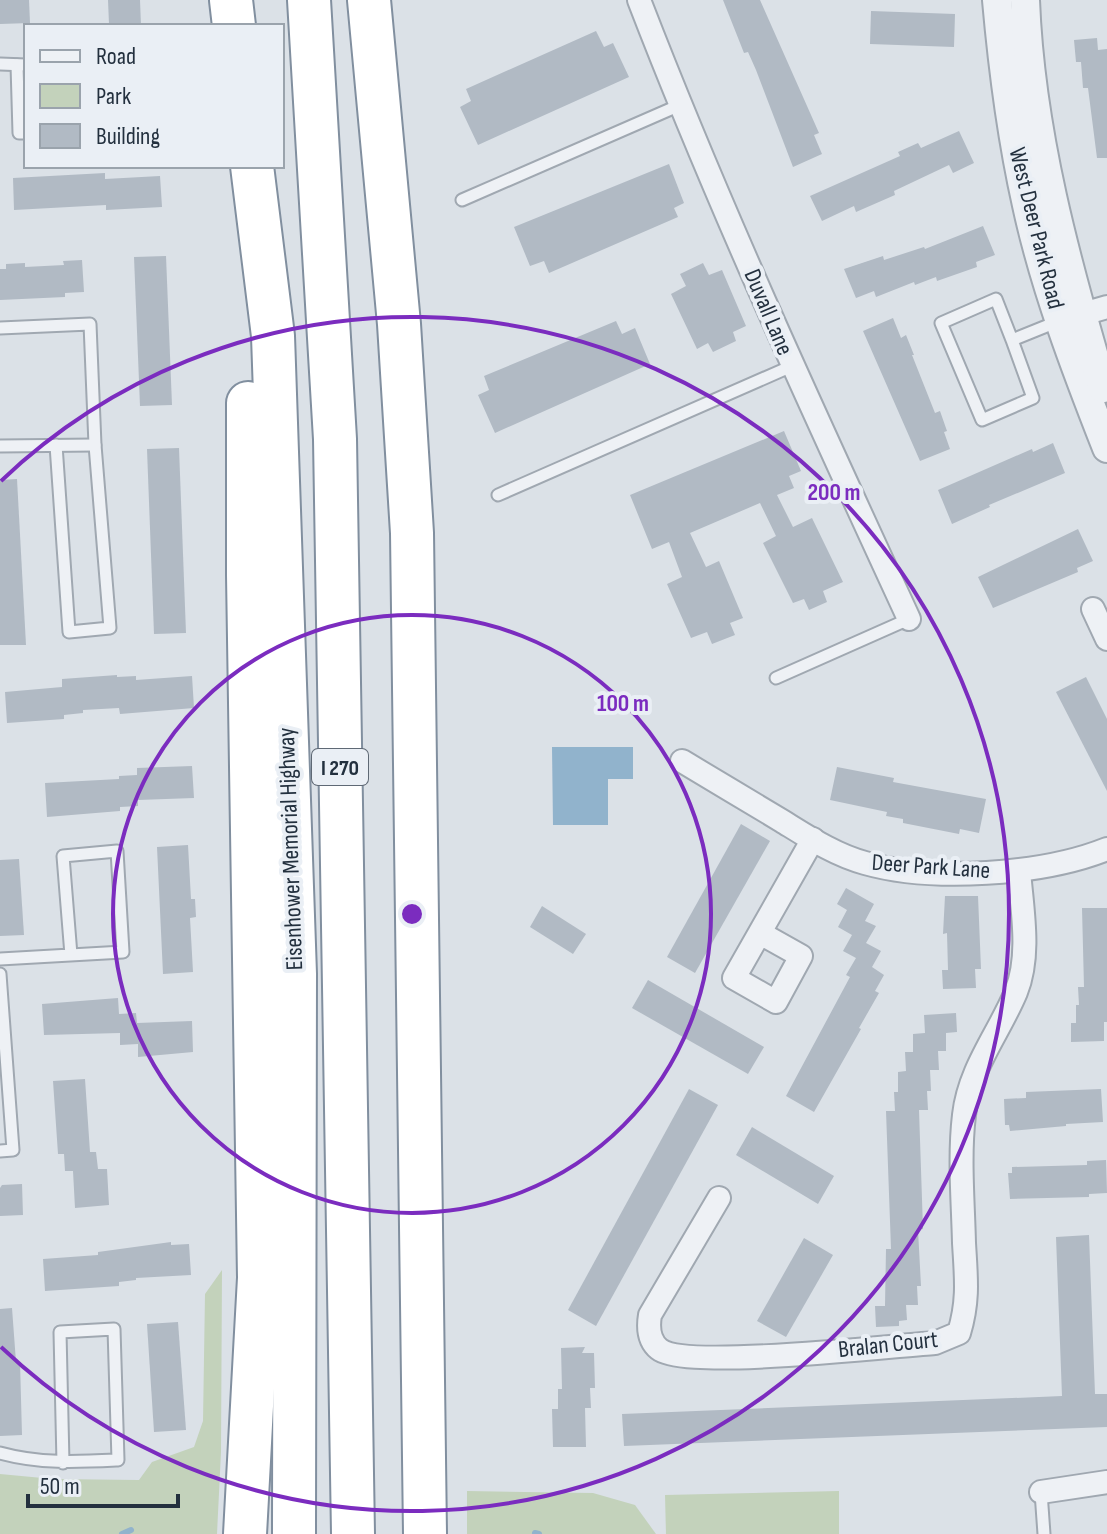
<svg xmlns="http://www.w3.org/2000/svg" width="1107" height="1534" font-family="'Sofia Sans Condensed',sans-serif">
  <rect width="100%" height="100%" fill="#dbe1e7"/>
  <!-- green -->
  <g fill="#c3d2bb">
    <path d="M222 1270 221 1452 217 1534H0V1474L53 1479 139 1480 152 1462 194 1447 203 1421 205 1294Z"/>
    <path d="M467 1491 593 1493 635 1505 656 1534H467Z"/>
    <path d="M839 1491V1534H666L665 1495Z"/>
  </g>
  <!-- water -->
  <path fill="#91b3cc" d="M552 747H633V779H608V825H553Z"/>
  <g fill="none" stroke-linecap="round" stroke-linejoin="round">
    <!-- stream -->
    <g stroke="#91b3cc" stroke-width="6">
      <path d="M535 1533 539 1534"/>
      <path d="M122 1534 131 1530"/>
    </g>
  </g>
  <!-- building -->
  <g fill="#b1bac4">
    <path d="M0 0H29L30 23 0 24Z"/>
    <path d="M108 0H140L141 26 109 24Z"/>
    <path d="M723 0H760L819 133 814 135 822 154 793 167 756 70 748 52 744 53Z"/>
    <path d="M871 11 955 14 954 47 870 44Z"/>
    <path d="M596 31 604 47 613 43 629 77 478 145 460 107 471 101 466 89Z"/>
    <path d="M1097 38 1098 50 1107 49V158H1097L1088 88H1083L1081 62H1076L1074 40Z"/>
    <path d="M959 131 974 163 953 173 949 165 894 191 895 195 856 212 854 206 822 221 810 196 900 156 898 152 918 143 921 148Z"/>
    <path d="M669 164 684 203 674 208 678 217 549 273 544 261 530 266 514 227Z"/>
    <path d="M105 173V179L160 176 162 207 106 210V205L14 210 13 178Z"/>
    <path d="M983 226 995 255 976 262 977 267 937 281 936 277 915 285 914 282 876 297 874 291 856 298 844 269 883 256 884 260 924 247 925 249Z"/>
    <path d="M166 256 172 405 140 406 134 257Z"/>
    <path d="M82 260 84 292 65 293V297L0 300V269H6V264L25 263V267L64 265 63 261Z"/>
    <path d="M703 263 709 275 722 270 746 326 733 332 736 341 713 352 708 343 697 349 671 294 686 286 680 274Z"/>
    <path d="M893 318 901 338 906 335 914 355H912L935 413 940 411 947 431 944 432 950 449 920 461 863 331Z"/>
    <path d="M616 321 622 334 635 328 650 364 495 433 478 395 489 390 484 376Z"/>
    <path d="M784 431 801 471 789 476 794 488 777 495 793 527 812 518 843 582 823 591 827 602 809 610 804 599 793 603 763 543 776 536 760 503 690 533 706 567 719 561 743 618 730 623 735 635 712 644 707 632 691 638 667 584 682 577 669 542 652 549 630 495Z"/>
    <path d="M1053 443 1065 473 989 505 990 507 952 524 938 490 1032 449 1033 452Z"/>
    <path d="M179 448 186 633 154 634 147 449Z"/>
    <path d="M17 479 26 645H0V480Z"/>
    <path d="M1078 529 1093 561 1077 568 1078 572 993 608 978 577Z"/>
    <path d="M117 675V677L136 676V680L192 676 194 708 120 714 119 708 83 710V713L64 715V719L7 723 5 692 62 687V679Z"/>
    <path d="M1086 677 1107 719V791L1056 692Z"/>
    <path d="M192 766 194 798 138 800V806L120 807V811L47 817 45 783 119 779V776L137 775V768Z"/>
    <path d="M837 767 894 778 893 782 986 799 979 833 960 829 959 834 903 823V819L886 816 887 812 830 800Z"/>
    <path d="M741 824 770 841 695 973 667 957Z"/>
    <path d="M188 845 191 899H195L196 917 190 918 193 972 163 974 157 847Z"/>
    <path d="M19 859 24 935 0 936V860Z"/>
    <path d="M846 888 874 904 865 921 876 926 866 943 881 951 872 967 884 975 875 991 879 993 859 1028 861 1029 814 1112 786 1096 850 977 846 975 856 958 843 951 852 935 838 927 847 910 837 904Z"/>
    <path d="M945 896H978L981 969H975L976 988 943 989 942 970H948L947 933 943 934Z"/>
    <path d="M542 906 586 934 573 954 530 927Z"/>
    <path d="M1082 908H1107V1022H1104V1041L1071 1042V1023H1076V1005H1079L1078 987H1084Z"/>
    <path d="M648 980 764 1047 748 1074 632 1008Z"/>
    <path d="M118 998 119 1014 136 1013 137 1023 192 1021 193 1052 138 1057V1044L120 1045V1033L44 1035 42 1004Z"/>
    <path d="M956 1013 957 1032 946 1033V1051H938L939 1070H930L931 1091H927L928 1110H919L923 1229 918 1230 921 1286H917L918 1305H906L907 1320 899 1321V1326L876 1327 875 1306H885L886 1249H891L886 1111H895L894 1092H898V1072L906 1071 905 1052H913V1034L925 1033 924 1015Z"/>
    <path d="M85 1079 90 1152H96L98 1169H107L109 1205 75 1208 73 1171H65L64 1154H58L53 1081Z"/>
    <path d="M689 1089 718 1105 596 1326 568 1310Z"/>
    <path d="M1101 1089 1103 1122 1066 1124V1126L1010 1131 1009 1125H1005L1004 1099 1026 1098V1092Z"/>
    <path d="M752 1127 834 1176 818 1204 736 1155Z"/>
    <path d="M1106 1160 1107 1193 1089 1194V1197L1010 1199 1008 1173H1012V1167L1087 1165V1161Z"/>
    <path d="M22 1184 23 1215 0 1216V1188L2 1185Z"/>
    <path d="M1089 1235 1095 1394H1107V1427L624 1446 622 1414 1062 1396 1056 1237Z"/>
    <path d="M804 1238 833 1255 786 1337 757 1321Z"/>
    <path d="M171 1242V1245L189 1244 191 1275 136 1278V1280L119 1282V1286L45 1291 43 1259 98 1255V1252Z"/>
    <path d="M12 1308 16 1362H20L22 1435 0 1436V1309Z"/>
    <path d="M178 1322 186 1430 154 1432 147 1324Z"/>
    <path d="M585 1347 582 1353H594L595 1388H590L591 1408H585L586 1447H553L552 1409H558V1389H562L561 1348Z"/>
  </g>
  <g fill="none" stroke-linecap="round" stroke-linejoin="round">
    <!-- service casing -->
    <g stroke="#a0a8b1" stroke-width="15">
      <g id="service">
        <path d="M0 64 26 65"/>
        <path d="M17 65 19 133H26"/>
        <path d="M462 200 680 105"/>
        <path d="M0 328 90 324 95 445 110 628 69 632 56 445"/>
        <path d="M1012 340 1033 398 982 420 941 323 996 299 1012 340 1059 321"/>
        <path d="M0 446 95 445"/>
        <path d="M498 495 792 366"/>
        <path d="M776 678 909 619"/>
        <path d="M0 959 123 952 117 851 63 856 71 955"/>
        <path d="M0 974 13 1150 0 1151"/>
        <path d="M0 1453C40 1464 77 1462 118 1460L114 1329 60 1332 63 1463"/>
        <path d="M1041 1492 1044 1534"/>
      </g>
    </g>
    <!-- minor casing -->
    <g stroke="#a0a8b1" stroke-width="26">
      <g id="minor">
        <path d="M639 0C720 210 815 415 909 619"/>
        <path d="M1069 318 1107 307"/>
        <path d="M1093 609 1107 639"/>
        <path d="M682 761C715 781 749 801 782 821 808 837 835 855 865 863 932 882 1042 875 1107 849"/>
        <path d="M760 933 801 956 776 1002 734 978 813 839"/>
        <path d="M719 1198 650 1315C648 1327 648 1340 659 1349 685 1370 891 1346 935 1343L959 1333C969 1300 966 1277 964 1243 963 1201 959 1157 964 1115 969 1069 999 1033 1016 992 1031 955 1022 909 1019 871"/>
        <path d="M1041 1492 1107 1482"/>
      </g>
    </g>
    <!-- tertiary casing -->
    <g stroke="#a0a8b1" stroke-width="32">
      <g id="tertiary">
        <path d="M997 0C1003 68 1012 138 1027 205 1045 288 1076 369 1107 448"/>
        <path d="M1025 0C1030 132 1066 262 1103 388"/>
      </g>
    </g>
    <!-- motorway casing -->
    <g stroke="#818f9f" stroke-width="46">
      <g id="motorway">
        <path d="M231 0 234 26"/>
        <path d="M309 0 335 439 353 1534"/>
        <path d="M369 0 399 324 412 533 425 1534"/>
        <path d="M252 166 273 336 295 974 294 1534"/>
        <path d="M245 1534 259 1278 248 575V403"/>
      </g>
    </g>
    <!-- service -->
    <use href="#service" stroke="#eef1f5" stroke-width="11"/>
    <!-- minor -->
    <use href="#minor" stroke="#eef1f5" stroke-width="22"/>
    <!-- tertiary -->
    <use href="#tertiary" stroke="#eef1f5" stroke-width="28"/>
    <!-- motorway -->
    <use href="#motorway" stroke="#fff" stroke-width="42"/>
  </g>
  <!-- distance rings -->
  <g fill="none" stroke="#7b2cbf" stroke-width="4">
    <circle cx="412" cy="914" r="299"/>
    <path d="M1 481A597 597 0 1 1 1 1347"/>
  </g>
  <g text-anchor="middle" stroke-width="8" stroke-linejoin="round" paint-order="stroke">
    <!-- shield labels -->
    <rect fill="#eaeff5" stroke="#5f6975" stroke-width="2" x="312" y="749" width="56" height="36" rx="6"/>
    <g font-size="22" font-weight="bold" fill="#23303e">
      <text x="340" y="775">I 270</text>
    </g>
    <!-- street labels -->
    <g font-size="24" fill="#23303e" stroke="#eaeff5">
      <text transform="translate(1037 228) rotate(76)" y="8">West Deer Park Road</text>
      <text transform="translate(769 312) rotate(67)" y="8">Duvall Lane</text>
      <text transform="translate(290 849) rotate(-92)" y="8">Eisenhower Memorial Highway</text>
      <text transform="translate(931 866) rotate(4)" y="8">Deer Park Lane</text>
      <text transform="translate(888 1344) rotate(-6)" y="8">Bralan Court</text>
    </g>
  </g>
  <circle cx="412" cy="914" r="12" fill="#7b2cbf" stroke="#eaeff5" stroke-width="4"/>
  <g font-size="24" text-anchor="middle" font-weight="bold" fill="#7b2cbf" stroke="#eaeff5" stroke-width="8" stroke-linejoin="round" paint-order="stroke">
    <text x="834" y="500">200 m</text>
    <text x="623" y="711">100 m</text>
  </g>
  <!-- legend -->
  <rect x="24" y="24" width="260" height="144" fill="#eaeff5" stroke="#9aa3ac" stroke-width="2"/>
  <rect x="40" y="50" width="40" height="12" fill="#eef1f5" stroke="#9aa3ac" stroke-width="2"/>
  <text x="96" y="64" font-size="24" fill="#23303e">Road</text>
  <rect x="40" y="84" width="40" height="24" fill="#c3d2bb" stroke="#9aa3ac" stroke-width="2"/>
  <text x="96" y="104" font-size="24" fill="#23303e">Park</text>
  <rect x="40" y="124" width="40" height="24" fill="#b1bac4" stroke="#9aa3ac" stroke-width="2"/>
  <text x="96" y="144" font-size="24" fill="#23303e">Building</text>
  <!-- scale -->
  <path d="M28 1494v12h150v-12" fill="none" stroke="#23303e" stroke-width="4"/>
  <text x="40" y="1494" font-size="24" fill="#23303e" stroke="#eaeff5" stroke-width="6" paint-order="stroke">50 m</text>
</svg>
